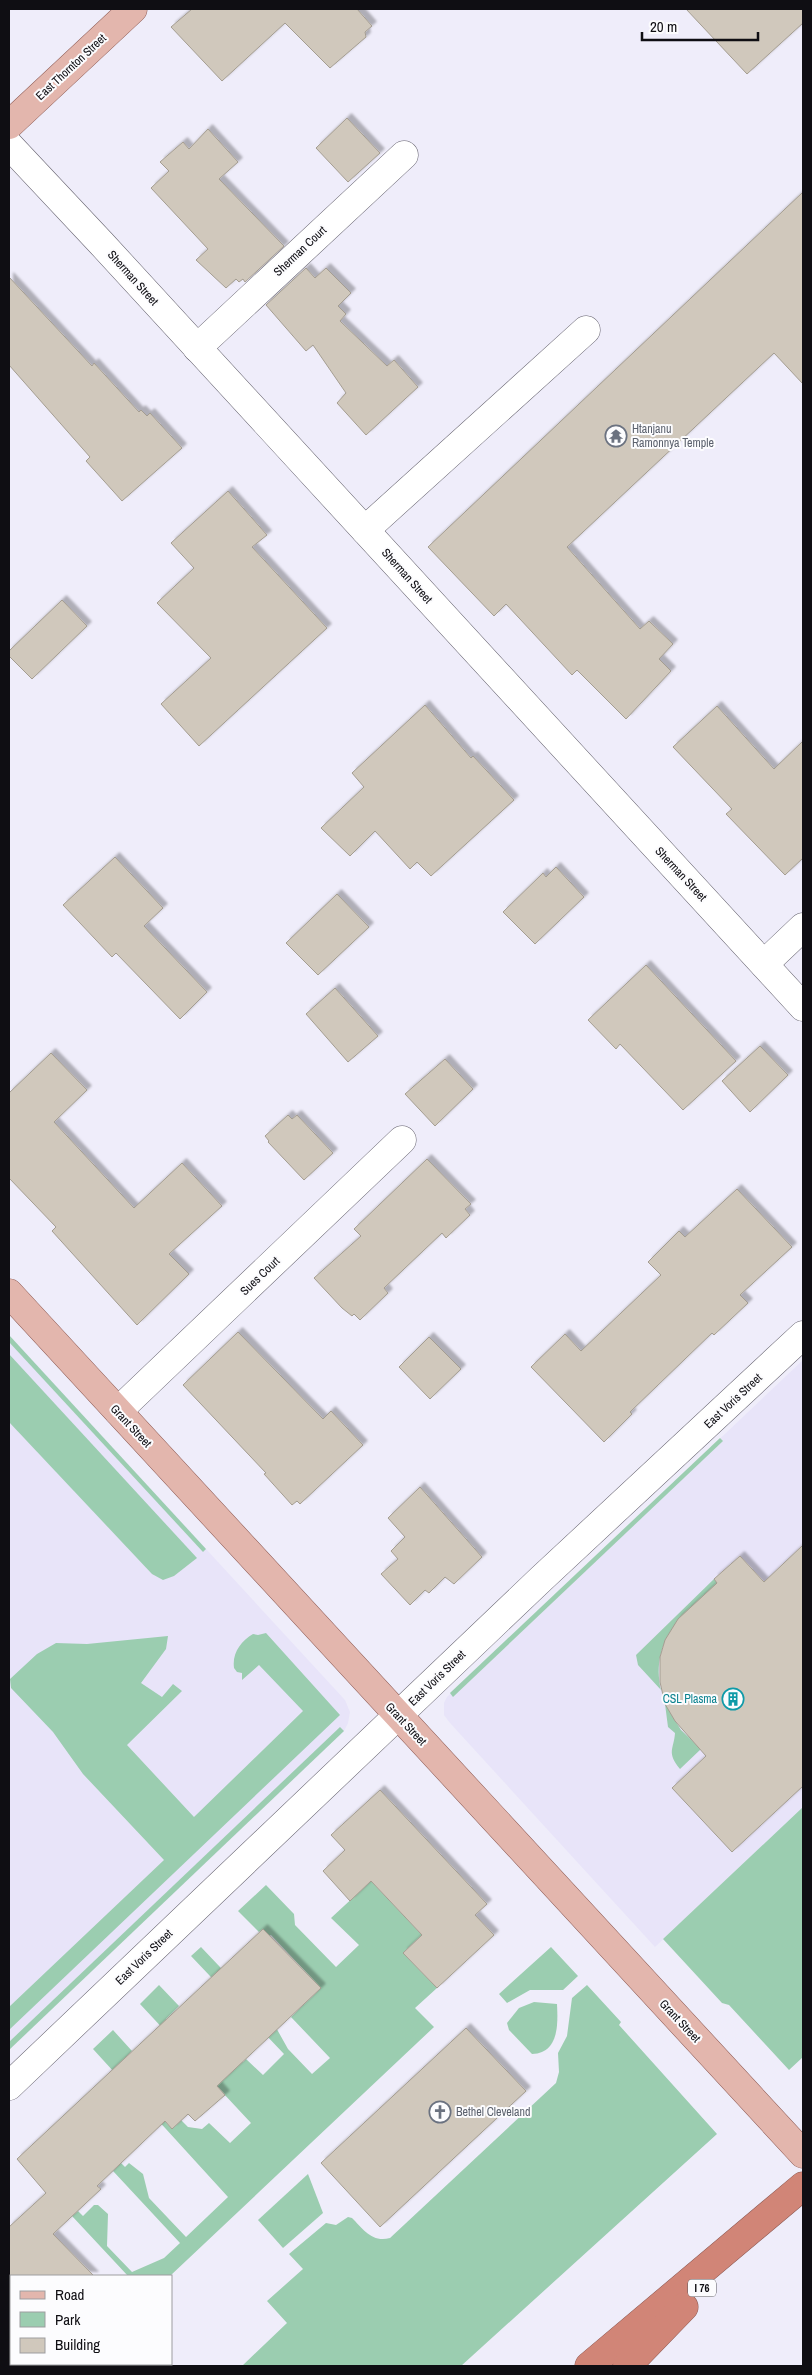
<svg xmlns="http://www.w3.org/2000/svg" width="812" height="2375" font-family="'Archivo Narrow',sans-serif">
  <defs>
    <filter id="shadow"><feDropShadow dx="4.5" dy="-4.5" stdDeviation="1" flood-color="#0004"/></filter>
  </defs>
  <rect width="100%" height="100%" fill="#efedfa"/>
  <!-- built -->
  <g fill="#e8e4f9">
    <path d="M9 1335 345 1700 350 1712 348 1723 344 1731 9 2050Z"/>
    <path d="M803 1360V1807L655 1947 450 1723 444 1715V1703L447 1697Z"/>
  </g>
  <!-- green -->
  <g fill="#9bcdb0">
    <path d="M9 1335 206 1549 203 1552 9 1342Z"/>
    <path d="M9 1354 197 1558 174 1576 163 1580 152 1574 9 1422Z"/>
    <path d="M720 1438 723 1441 453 1697 450 1693Z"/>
    <path d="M714 1579 718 1583C684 1614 650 1638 661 1690L638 1665 636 1655Z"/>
    <path d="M266 1633 340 1715 9 2030V2007L164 1860 83 1774 53 1732 11 1688 10 1679 37 1654 56 1643 87 1644 168 1636 166 1649 141 1683 162 1697 173 1684 182 1691 127 1745 194 1817 303 1711 259 1665 242 1680V1673L237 1672 234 1668C232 1653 241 1641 253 1634L258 1635Z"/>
    <path d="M665 1704 681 1730 701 1749 680 1769C666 1752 674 1749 675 1733L668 1727Z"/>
    <path d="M340 1727 344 1731 9 2050V2042Z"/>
    <path d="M803 1807V2057L789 2070 729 2005 722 2003 663 1939Z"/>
    <path d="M371 1881 422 1935 403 1953 437 1988 415 2008 434 2027 170 2276H128L72 2216 78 2211 83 2216 94 2205H98L108 2214 107 2246 132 2272 164 2258 180 2243 113 2171 121 2163 125 2167 129 2163 143 2174 149 2198 186 2237 228 2197 93 2049 113 2030 132 2051 116 2067 172 2129 181 2120 188 2127 202 2129 209 2123 230 2143 251 2123 140 2004 159 1985 179 2006 166 2019 173 2026 243 2062 246 2059 263 2075 284 2054 191 1956 201 1947 274 2024 288 2049 312 2074 330 2058 291 2017 321 1988 271 1935 269 1936 263 1929 259 1932 238 1911 266 1885 294 1914 295 1925 336 1967 359 1945 331 1918Z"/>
    <path d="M551 1947 578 1976 563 1990H530L507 2003 499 1994Z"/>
    <path d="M587 1985 621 2022 619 2025 717 2134 461 2366H242L287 2323 267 2301 303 2269 289 2254 326 2223 336 2225 348 2217 352 2218C363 2229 372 2243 390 2238L556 2083 559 2072 558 2053 567 2036 572 1998Z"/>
    <path d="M534 2002 557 2004C558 2024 559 2053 532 2054L509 2030 507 2023 519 2008Z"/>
    <path d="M308 2174 323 2213 283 2248 258 2220Z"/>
  </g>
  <!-- building -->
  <g fill="#d0c8bc" stroke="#a49d91" filter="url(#shadow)">
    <path d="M192 9H357L372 26 365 32 366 37 330 68 285 23 222 81 171 27Z"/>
    <path d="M686 9H803V23L747 74Z"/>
    <path d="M347 118 380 153 348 182 316 148Z"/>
    <path d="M208 129 238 162 219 179 284 246 245 282 243 279 239 282 236 279 226 288 196 260 208 249 151 188 169 171 160 162 183 142 189 149Z"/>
    <path d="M803 192V384L774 353 567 547 640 629 649 621 673 644 659 659 671 671 626 719 577 670 572 675 506 604 494 616 428 547Z"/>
    <path d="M306 268 315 278 326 268 351 293 338 306 346 314 340 321 387 366 394 360 418 387 366 435 337 403 346 393 313 345 306 351 266 305Z"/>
    <path d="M9 277 92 366 94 363 139 412 141 410 147 416 150 413 182 448 122 501 86 461 90 457 9 365Z"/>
    <path d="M228 491 267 535 252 547 327 628 199 746 161 704 211 658 157 603 194 568 171 543Z"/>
    <path d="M62 600 87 626 32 679 9 656V651Z"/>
    <path d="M425 705 471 758 473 756 514 800 431 876 417 862 410 869 375 831 350 856 321 828 364 787 352 773Z"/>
    <path d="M717 706 774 769 803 741V858L785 875 726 814 732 809 673 747Z"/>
    <path d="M115 857 163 908 144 926 207 992 180 1019 116 953 112 957 63 905Z"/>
    <path d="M556 867 584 897 535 944 503 912 543 873 546 877Z"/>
    <path d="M337 894 369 927 318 975 286 943Z"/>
    <path d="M646 965 736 1061 683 1110 620 1044 616 1049 588 1020Z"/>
    <path d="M335 988 378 1036 348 1062 306 1014Z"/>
    <path d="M760 1046 788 1075 750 1112 722 1081Z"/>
    <path d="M51 1053 87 1090 54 1122 134 1208 182 1163 222 1206 169 1254 189 1274 137 1325 52 1231 56 1227 9 1178V1093Z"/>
    <path d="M445 1059 473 1089 435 1126 405 1094Z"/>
    <path d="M288 1115 292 1119 297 1115 333 1153 304 1180 268 1142 269 1141 265 1136Z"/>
    <path d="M427 1159 471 1204 465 1209 470 1215 446 1238 442 1233 384 1288 388 1293 360 1320 354 1314 352 1316 342 1308 314 1278 361 1236 354 1229Z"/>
    <path d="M737 1189 792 1247 740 1295 748 1303 714 1335 712 1333 630 1412 632 1414 604 1442 531 1367 565 1334 581 1351 661 1275 648 1262 679 1231 685 1237Z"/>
    <path d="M238 1332 323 1419 331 1411 363 1445 300 1504 297 1501 292 1505 264 1474 266 1473 183 1385Z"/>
    <path d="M429 1337 461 1369 430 1399 399 1367Z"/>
    <path d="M420 1487 482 1557 454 1584 445 1577 429 1593 425 1590 410 1605 381 1574 398 1559 391 1551 405 1537 388 1518Z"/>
    <path d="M803 1545V1786L732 1852 672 1788 706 1756 675 1721 665 1704 660 1682V1657L665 1640 678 1619 717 1583 714 1579 740 1556 764 1582Z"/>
    <path d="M380 1790 487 1904 475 1915 494 1935 437 1988 403 1953 422 1935 371 1881 350 1901 323 1871 345 1850 331 1835Z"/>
    <path d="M263 1929 321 1988 217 2086 225 2095 195 2121 188 2114 172 2129 165 2121 97 2186 101 2189 53 2234 94 2276H9V2227L46 2193 17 2159Z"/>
    <path d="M466 2028 526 2091 380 2227 321 2163Z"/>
  </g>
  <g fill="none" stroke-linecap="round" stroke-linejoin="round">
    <!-- minor casing -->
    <g stroke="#65626e" stroke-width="29">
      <g id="minor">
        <path d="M9 145 102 244 803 1007"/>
        <path d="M197 348 404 155"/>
        <path d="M365 530 586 330"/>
        <path d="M764 964 803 927"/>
        <path d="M118 1411 402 1140"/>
        <path d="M9 2086 541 1579 803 1335"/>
      </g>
    </g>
    <!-- major casing -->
    <g stroke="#8d5b54" stroke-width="29">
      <g id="major">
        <path d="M9 125 133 9"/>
        <path d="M9 1293 803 2154"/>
      </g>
    </g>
    <!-- highway casing -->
    <g stroke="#8d5b54" stroke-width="29">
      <g id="highway">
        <path d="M589 2366 803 2186"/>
        <path d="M627 2366 684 2307"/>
      </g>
    </g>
    <!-- minor -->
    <use href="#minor" stroke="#fff" stroke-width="28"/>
    <!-- major -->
    <use href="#major" stroke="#e3b6ad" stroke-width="28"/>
    <!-- highway -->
    <use href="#highway" stroke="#d18577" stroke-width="28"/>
  </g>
  <!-- icons -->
  <defs>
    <g id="temple-ring" transform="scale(1.125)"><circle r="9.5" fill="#fcfcfe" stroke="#6b7280" stroke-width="1.5"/><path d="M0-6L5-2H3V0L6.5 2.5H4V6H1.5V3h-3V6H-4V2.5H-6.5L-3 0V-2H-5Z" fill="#6b7280"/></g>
    <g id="building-ring" transform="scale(1.125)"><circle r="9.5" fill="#fcfcfe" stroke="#0f9aa8" stroke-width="1.5"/><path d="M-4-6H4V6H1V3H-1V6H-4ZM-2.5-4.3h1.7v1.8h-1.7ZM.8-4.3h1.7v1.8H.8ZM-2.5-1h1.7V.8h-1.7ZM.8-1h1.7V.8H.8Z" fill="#0f9aa8"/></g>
    <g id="church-ring" transform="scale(1.125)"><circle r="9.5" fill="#fcfcfe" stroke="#6b7280" stroke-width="1.5"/><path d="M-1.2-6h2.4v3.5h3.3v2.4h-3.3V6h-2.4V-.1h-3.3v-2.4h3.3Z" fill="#6b7280"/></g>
  </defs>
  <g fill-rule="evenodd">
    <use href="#temple-ring" x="616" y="436"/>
    <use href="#building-ring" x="733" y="1699"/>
    <use href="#church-ring" x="440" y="2112"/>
  </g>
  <g text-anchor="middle" stroke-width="4" stroke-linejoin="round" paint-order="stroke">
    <!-- shield labels -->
    <rect fill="#fcfcfe" stroke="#56555a" stroke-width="1" x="688" y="2279.5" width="28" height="17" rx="4"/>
    <g font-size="11" font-weight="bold" fill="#0f0e13">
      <text x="702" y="2292">I 76</text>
    </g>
    <!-- street labels -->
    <g font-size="12" fill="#0f0e13" stroke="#fcfcfe">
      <text transform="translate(71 67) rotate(-43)" y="4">East Thornton Street</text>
      <text transform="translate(300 251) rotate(-43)" y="4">Sherman Court</text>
      <text transform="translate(133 278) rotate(48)" y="4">Sherman Street</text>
      <text transform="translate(407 576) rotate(48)" y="4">Sherman Street</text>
      <text transform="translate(681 874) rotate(47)" y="4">Sherman Street</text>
      <text transform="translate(260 1276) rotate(-44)" y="4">Sues Court</text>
      <text transform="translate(733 1401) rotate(-43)" y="4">East Voris Street</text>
      <text transform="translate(131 1426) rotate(47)" y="4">Grant Street</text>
      <text transform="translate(437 1678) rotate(-44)" y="4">East Voris Street</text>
      <text transform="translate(406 1724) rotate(47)" y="4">Grant Street</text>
      <text transform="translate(144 1957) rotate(-44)" y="4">East Voris Street</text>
      <text transform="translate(680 2021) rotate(47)" y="4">Grant Street</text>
    </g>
    <!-- worship labels -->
    <g font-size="12" fill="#5b616d" stroke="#fcfcfe" text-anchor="start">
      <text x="632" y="433">Htanjanu<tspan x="632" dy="14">Ramonnya Temple</tspan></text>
      <text x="456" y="2116">Bethel Cleveland</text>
    </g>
    <!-- culture labels -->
    <g font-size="12" fill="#0d838f" stroke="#fcfcfe" text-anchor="end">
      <text x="717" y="1703">CSL Plasma</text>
    </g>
  </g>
  <!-- border -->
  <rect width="812" height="2375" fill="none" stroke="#0f0e13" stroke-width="20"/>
  <!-- legend -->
  <rect x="10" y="2275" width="162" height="90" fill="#fcfcfe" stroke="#9d9da0"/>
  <rect x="20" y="2291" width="25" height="8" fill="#e3b6ad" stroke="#9d9da0"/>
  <text x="55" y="2300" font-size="15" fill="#0f0e13">Road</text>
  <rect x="20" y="2312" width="25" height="15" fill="#9bcdb0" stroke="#9d9da0"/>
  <text x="55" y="2325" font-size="15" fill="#0f0e13">Park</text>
  <rect x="20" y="2338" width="25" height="15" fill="#d0c8bc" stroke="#9d9da0"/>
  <text x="55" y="2350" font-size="15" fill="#0f0e13">Building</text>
  <!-- scale -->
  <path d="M642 32v8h116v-8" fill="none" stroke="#0f0e13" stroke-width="2.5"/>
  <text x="650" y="32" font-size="15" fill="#0f0e13" stroke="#fcfcfe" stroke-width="4" paint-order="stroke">20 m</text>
</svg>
